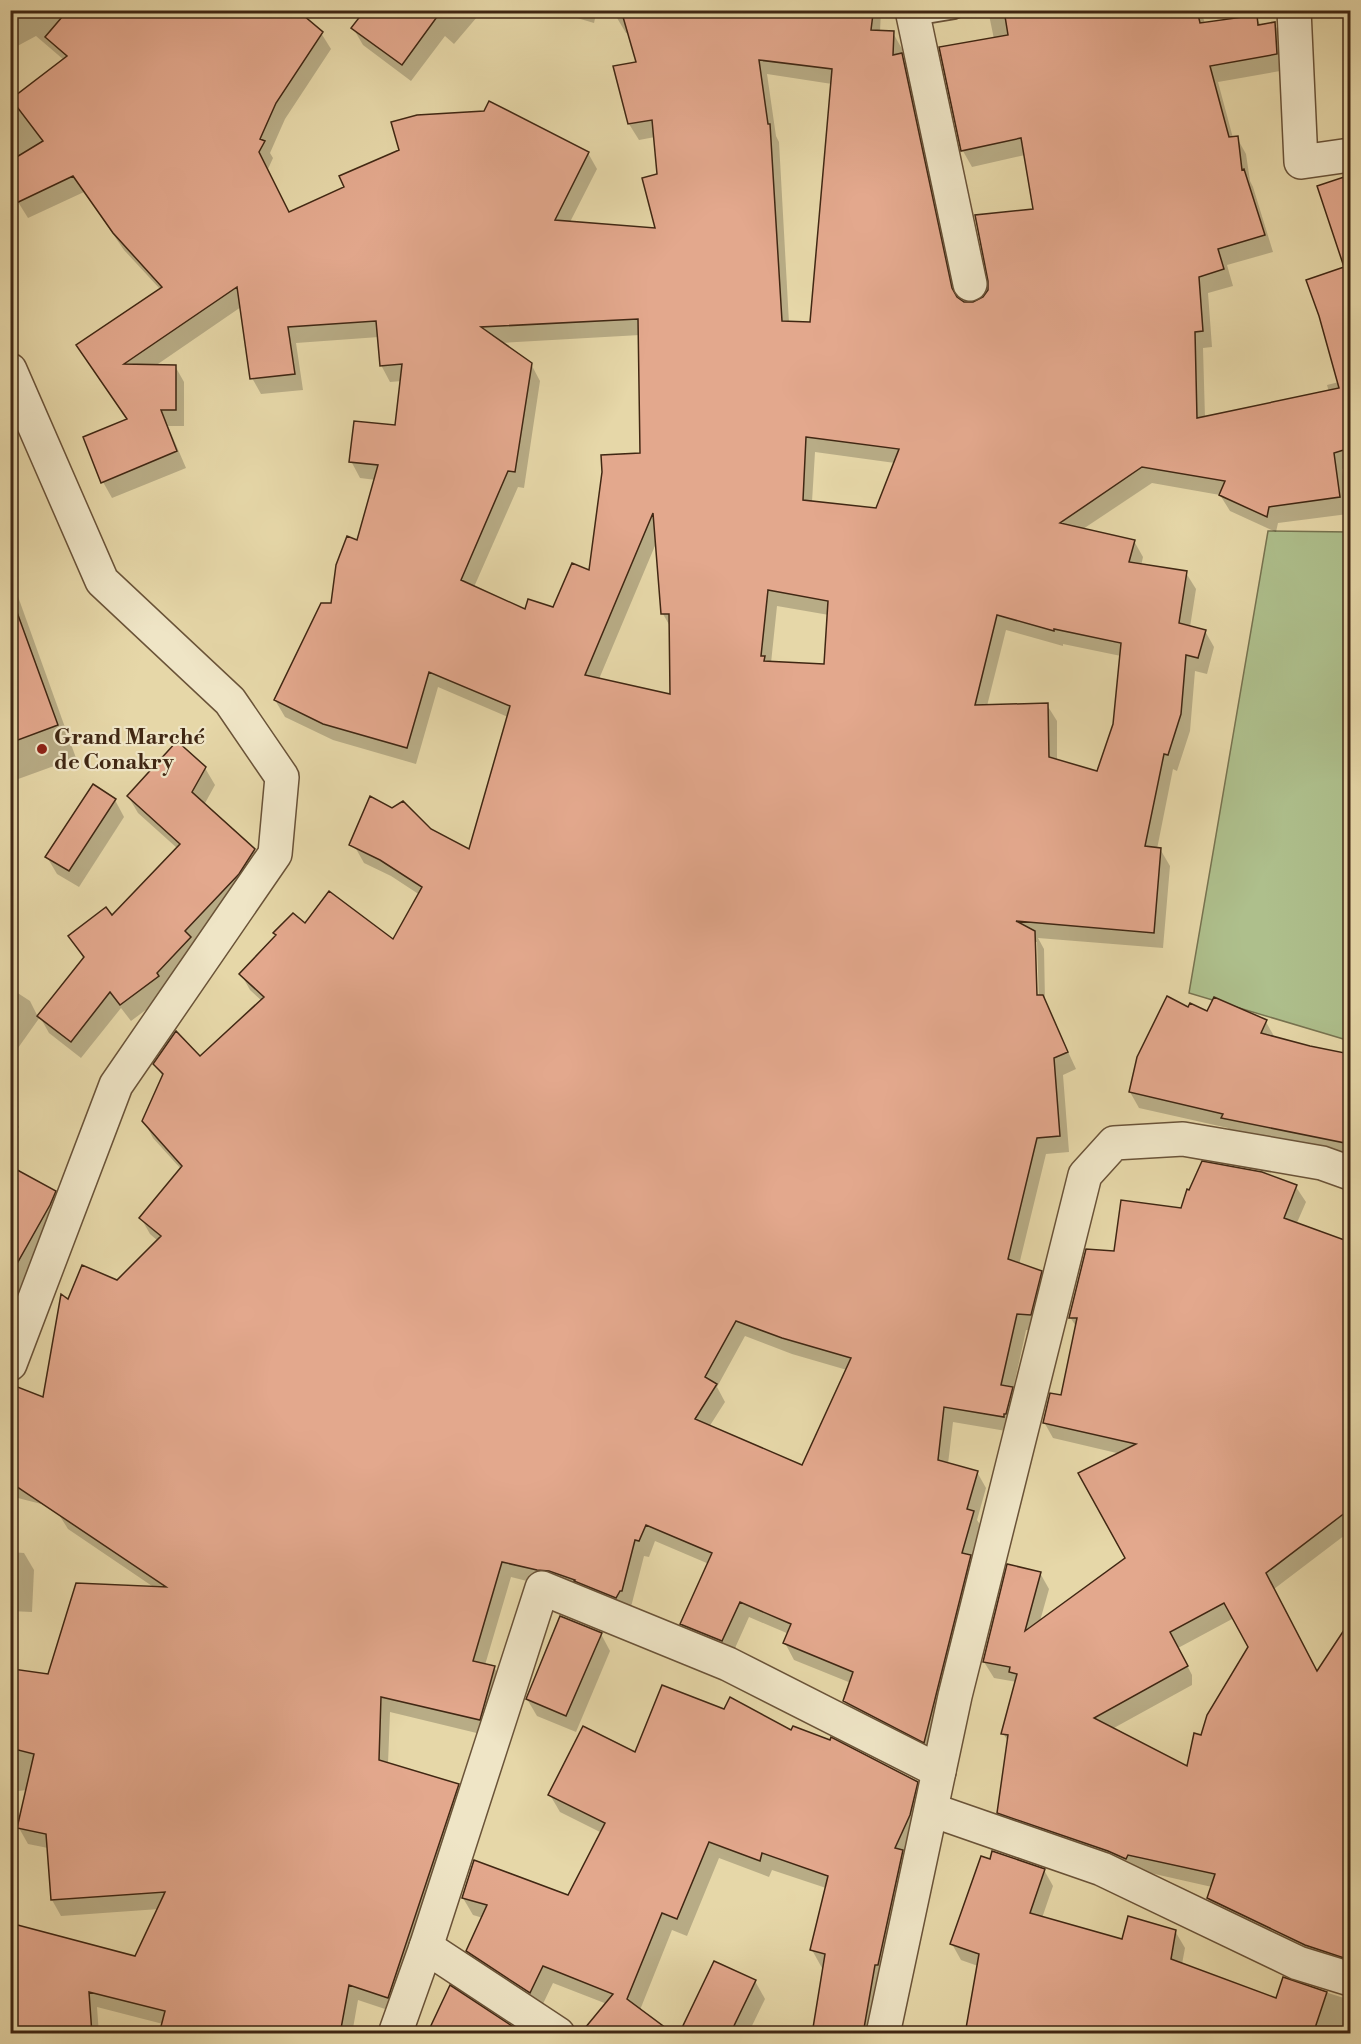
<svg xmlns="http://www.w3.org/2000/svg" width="1361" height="2044" font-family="'Libre Bodoni',serif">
  <rect width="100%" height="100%" fill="#e6d7a8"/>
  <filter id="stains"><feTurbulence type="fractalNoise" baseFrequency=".00333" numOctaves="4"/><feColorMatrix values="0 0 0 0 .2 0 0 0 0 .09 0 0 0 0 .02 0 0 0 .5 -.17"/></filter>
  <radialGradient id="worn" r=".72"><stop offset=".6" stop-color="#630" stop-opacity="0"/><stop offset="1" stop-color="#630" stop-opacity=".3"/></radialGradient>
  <!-- green -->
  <path fill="#aebf8c" stroke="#777350" stroke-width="1.5" d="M1268 531 1350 532V1041L1189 993Z"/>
  <!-- shadow -->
  <g fill="#0003" fill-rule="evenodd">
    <path d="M10 10H295L321 33 331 49 285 119 270 153 273 158 268 169 289 214 588 153 597 169 570 222 657 230 658 175 655 137 639 140 629 124 693 52 626 33 617 18 642 10H881L880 32 893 33 902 49V57L911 71 959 300 963 303 974 304 984 299 1035 211 1025 155 972 167 963 151 941 48 994 39 988 10H1201L1205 24 1256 17 1261 26 1274 23 1283 40 1286 70 1218 82 1233 138H1237L1246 154 1250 181 1253 187 1273 252 1227 265 1233 286 1208 293 1212 347 1203 348 1205 418 1329 392 1327 385 1339 382 1346 268 1319 187 1350 177V467L1342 469 1348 514 1278 523 1276 532 1230 511 1220 495 1152 483 1083 529 1134 541 1143 557 1141 566 1186 573 1196 589 1190 627 1205 631 1214 647 1207 674 1195 671 1190 731 1177 771 1173 769 1157 849H1160L1170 866 1163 948 1038 938 1044 949 1045 1002 1076 1069 1063 1075 1069 1152 1046 1154 1019 1265 1041 1272 1050 1288 1040 1331 1026 1330 1013 1390 1021 1404 1012 1432 953 1422 948 1464 977 1472 986 1488 977 1520 983 1529 933 1758 854 1718 845 1701 851 1683 794 1660 785 1643 789 1634 749 1617 731 1657 691 1640 681 1624 709 1564 655 1541 649 1557 644 1556 631 1607 511 1577 485 1665 494 1667 503 1684 489 1736 390 1712 388 1764 458 1785 467 1802 397 2013 358 2000 352 2034H163V2024L97 2007 99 2034H31L135 1958 159 1909 61 1916 52 1900 48 1848 28 1844 19 1828 27 1790 10 1792V1698L49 1676 155 1588 68 1529 58 1513 61 1509 10 1496V1385L44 1399 69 1301 117 1281 158 1241 150 1234 141 1218 181 1169 153 1138 144 1121 163 1077 155 1064 200 1058 262 1001 250 990 241 974 305 926 393 941 420 895 391 876 364 863 355 847 431 830 470 851 508 717 438 687 416 764 333 740 285 717 275 700 333 605 358 542 376 480 360 478 351 461 396 427 402 381 390 382 381 365 379 337 296 343 303 390 261 394 252 378 241 307 155 366H175L184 382V426H168L186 468 112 498 103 482 128 420 78 345 160 289 124 250 84 192 28 218 18 202 10 185V102L64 60 36 36 10 50ZM767 74 832 84 811 323H789L779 142 776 136ZM640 335 641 454 590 572 554 609 526 611 474 587 518 487 524 488 540 381 531 364 501 343ZM815 452 895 463 877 510 812 502ZM657 541 663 614 671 628 672 695 599 679ZM777 606 829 615 826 666 771 663ZM1006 630 1063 646V644L1121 656 1115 724 1098 773 1057 761V721L1047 705 987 706ZM1034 942H1037L1039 1002H1036ZM745 1336 792 1354 847 1370 803 1467 709 1427 725 1402 717 1387Z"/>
    <path d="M367 10H483L454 44 445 36 411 81 363 45 353 28Z"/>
    <path d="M550 10H597L594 23Z"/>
    <path d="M1350 51V85L1345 52Z"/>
    <path d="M10 582 16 591 76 758 10 782Z"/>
    <path d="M205 768 215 785 204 805 254 850 264 867 167 994 131 1021 121 1008 81 1058 49 1033 40 1017 18 1048 10 1042V988L30 1001 38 1017 84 959 70 937 112 917 177 848 138 813 128 796Z"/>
    <path d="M115 800 124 817 79 887 57 874 47 857Z"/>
    <path d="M1189 1009 1266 1022 1275 1038 1310 1048 1350 1056V1157L1231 1134 1228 1128 1139 1108 1130 1092Z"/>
    <path d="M10 1112 19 1127 10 1139Z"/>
    <path d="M10 1168 55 1192 64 1209 10 1325Z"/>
    <path d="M1262 1173 1296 1187 1306 1202 1296 1225 1344 1242 1350 1227V1533L1349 1532 1274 1589 1318 1673 1345 1632 1350 1636V1972L1217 1914 1208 1898 1212 1887 1137 1870 1008 1828 999 1812 1009 1743 1003 1733 1017 1682 994 1678 984 1662 1040 1573 1049 1589 1040 1621 1127 1559 1121 1454 1053 1438 1044 1422 1063 1396 1077 1328 1070 1317 1115 1252 1182 1210ZM1234 1618 1249 1648 1202 1736 1188 1768 1112 1729 1192 1685V1675L1178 1648Z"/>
    <path d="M10 1552 24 1553 34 1570 32 1612 10 1611Z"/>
    <path d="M601 1634 610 1651 576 1732 537 1716 527 1699Z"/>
    <path d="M724 1711 792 1733 916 1783 927 1801 875 2034H813L824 1968H822L812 1950 826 1888 772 1870 769 1877 719 1858 687 1936 672 1930 640 2010 607 2004 553 1983 540 2010 478 1968 467 1951 483 1918 473 1915 463 1898 569 1897 602 1833 560 1812 550 1795Z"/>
    <path d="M1044 1870 1053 1886 1042 1918 1123 1941 1175 1931 1185 1948 1182 1964 1276 2000 1284 1979 1344 1998 1350 1999V2034H967L978 1966 961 1960 952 1944Z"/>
    <path d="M755 1981 765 1999 748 2034H681Z"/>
  </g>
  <!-- building -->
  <g fill="#e3a88d" stroke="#402713" stroke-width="1.5" fill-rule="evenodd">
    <path d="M68 10H297L323 32 276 103 260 139 265 141 259 152 289 212 344 187 339 176 399 150 391 122 417 115 484 111 489 101 589 152 555 220 655 228 642 178 657 174 652 120 628 124 613 66 636 62 621 10H842L873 14 871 30 894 31 893 55 902 53 952 288 957 297 964 302H973L983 297 988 290V281L975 215 1033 209 1021 138 961 151 939 47 1008 35 1004 10H1197L1200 23 1257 15 1258 25 1275 22 1277 54 1210 66 1229 137 1238 136 1242 170 1244 169 1265 235 1218 249 1224 269 1199 277 1203 331 1195 332 1197 418 1339 388 1319 316 1306 280 1344 267 1317 186 1350 175V448L1334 453 1340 497 1269 507 1267 517 1219 495 1225 481 1142 467 1060 523 1135 540 1129 562 1187 571 1179 623 1206 630 1198 658 1186 655 1181 714 1168 755 1164 754 1145 846 1161 848 1154 933 1016 921 1035 931 1037 995H1043L1068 1052 1054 1058 1060 1136 1037 1138 1008 1259 1042 1271 1031 1315 1017 1314 1001 1385 1013 1387 1006 1414H1004V1417L944 1407 938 1460 978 1471 967 1509 974 1511 962 1553 971 1555 924 1743 843 1701 853 1672 783 1643 791 1624 740 1602 722 1641 680 1624 712 1553 646 1525 639 1541 635 1540 622 1591H620L616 1598 574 1581 575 1580 549 1571 537 1570 502 1562 473 1661 495 1666 480 1720 381 1697 379 1760 459 1784 388 1998 349 1985 340 2034H159L165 2011 89 1992 92 2034H10V1923L135 1956 165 1892 51 1900 46 1834 17 1828 34 1754 10 1748V1688L13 1669 48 1674 76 1583 166 1587 10 1482V1384L43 1397 61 1294 68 1299 82 1265 117 1280 161 1236 139 1218 182 1166 142 1121 163 1074 153 1064 176 1031 200 1056 264 997 239 974 276 935 273 933 293 913 305 923 329 891 393 939 422 887 380 860 349 845 370 796 392 808 403 801 431 829 469 849 510 706 429 672 407 748 323 724 274 700 321 603H331L336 565 347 536 357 540 378 465 349 462 354 421 395 425 402 364 380 366 376 321 288 327 295 374 250 379 237 287 124 364 176 365V410H161L177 451 101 483 83 437 127 419 76 345 162 287 113 233 73 176 10 206V161L43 141 11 99 67 56 45 37ZM759 60 832 69 810 322 782 321 770 124H768ZM638 319 640 453 601 455 602 472 589 570 572 563 553 607 528 599 525 609 461 580 508 471 515 472 532 363 481 327ZM806 437 899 449 876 508 803 500ZM653 513 661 614H669L670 694 585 675ZM768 590 828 601 824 664 764 661 765 656H761ZM997 615 1054 631V629L1121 643 1113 724 1097 771 1049 757 1048 703 975 705ZM736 1321 782 1338 851 1358 802 1465 695 1419 717 1384 705 1377Z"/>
    <path d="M365 10H442L402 65 351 28Z"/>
    <path d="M14 604 58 725 10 743V605Z"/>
    <path d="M177 741 206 767 192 792 255 849 239 874 185 931 191 937 157 973 159 976 120 1005 110 992 71 1042 37 1016 84 957 68 936 106 907 112 915 180 844 127 796Z"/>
    <path d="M93 784 116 799 69 871 45 857Z"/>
    <path d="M1167 996 1188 1007 1190 1003 1207 1011 1214 997 1267 1020 1261 1033 1310 1046 1350 1054V1144L1221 1118 1223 1114 1129 1092 1137 1057Z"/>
    <path d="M1202 1161 1262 1172 1297 1185 1284 1218 1350 1242V1509L1266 1573 1317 1671 1350 1621V1960L1305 1945 1207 1898 1215 1874 1128 1855 1126 1859 1108 1851 997 1813 1008 1735 1001 1734 1017 1674 1009 1672 1010 1667 983 1662 1007 1564 1041 1572 1025 1631 1125 1558 1078 1473 1136 1444 1043 1423 1050 1393 1061 1395 1077 1318H1069L1086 1249 1114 1251 1121 1200 1181 1208 1187 1189 1189 1190ZM1224 1603 1248 1647 1207 1715 1201 1735 1194 1733 1187 1766 1094 1718 1188 1666 1170 1632Z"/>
    <path d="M10 1166 56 1191 50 1205 10 1276Z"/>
    <path d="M560 1616 602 1633 566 1716 526 1699Z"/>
    <path d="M662 1685 724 1709 730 1697 791 1730 793 1726 830 1740 831 1737 918 1782 910 1815 895 1848 903 1850 878 1965H875L863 2034H812L825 1954 810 1950 828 1876 762 1853 760 1861 709 1842 677 1919 662 1913 627 1999 674 2034H580L613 1994 543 1966 530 1993 466 1951 487 1905 462 1898 474 1860 568 1895 605 1823 548 1795 583 1726 635 1752Z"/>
    <path d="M992 1851 1045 1869 1030 1913 1122 1939 1128 1916 1176 1930 1171 1959 1276 1998 1283 1977 1327 1992 1313 2034H965L979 1954 950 1944 981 1856 990 1859Z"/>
    <path d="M714 1961 756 1980 730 2034H679Z"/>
    <path d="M450 1985 515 2028 512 2034H427Z"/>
  </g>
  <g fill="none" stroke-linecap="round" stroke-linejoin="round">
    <!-- service casing -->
    <g stroke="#6a5338" stroke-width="20">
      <path id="service" d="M913 17 955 10"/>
    </g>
    <!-- minor casing -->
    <g stroke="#6a5338" stroke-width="36">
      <g id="minor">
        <path d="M912 10 970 284"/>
        <path d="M1294 10 1301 162 1350 155"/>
        <path d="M10 370 102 581 230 701 282 777 275 854 116 1085 10 1364"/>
        <path d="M932 1810 1102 1869 1298 1963 1350 1979"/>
        <path d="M426 1947 542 1588 728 1664 939 1771"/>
        <path d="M395 2034 426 1947 558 2034"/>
        <path d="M883 2034 955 1696 1085 1175 1114 1143 1183 1139 1322 1163 1350 1173"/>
      </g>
    </g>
    <!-- service -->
    <use href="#service" stroke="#efe5c6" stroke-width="16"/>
    <!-- minor -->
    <use href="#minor" stroke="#efe5c6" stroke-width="33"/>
  </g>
  <!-- markers -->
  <circle fill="#8f2418" stroke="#efe5c6" stroke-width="2" cx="42" cy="749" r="6"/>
  <g text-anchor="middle" stroke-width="4.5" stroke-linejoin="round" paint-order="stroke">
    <!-- poi labels -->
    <g font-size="22" font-weight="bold" fill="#402713" stroke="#efe5c6" text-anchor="start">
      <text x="54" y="744">Grand Marché<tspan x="54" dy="25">de Conakry</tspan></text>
    </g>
  </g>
  <!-- margin -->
  <rect width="1361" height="2044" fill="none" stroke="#e6d7a8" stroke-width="36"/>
  <rect x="12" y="12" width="1337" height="2020" fill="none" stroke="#402713" stroke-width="3"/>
  <rect x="18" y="18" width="1325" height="2008" fill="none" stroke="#402713" stroke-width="1.5"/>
  <rect width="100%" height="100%" filter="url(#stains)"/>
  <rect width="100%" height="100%" fill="url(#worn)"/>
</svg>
